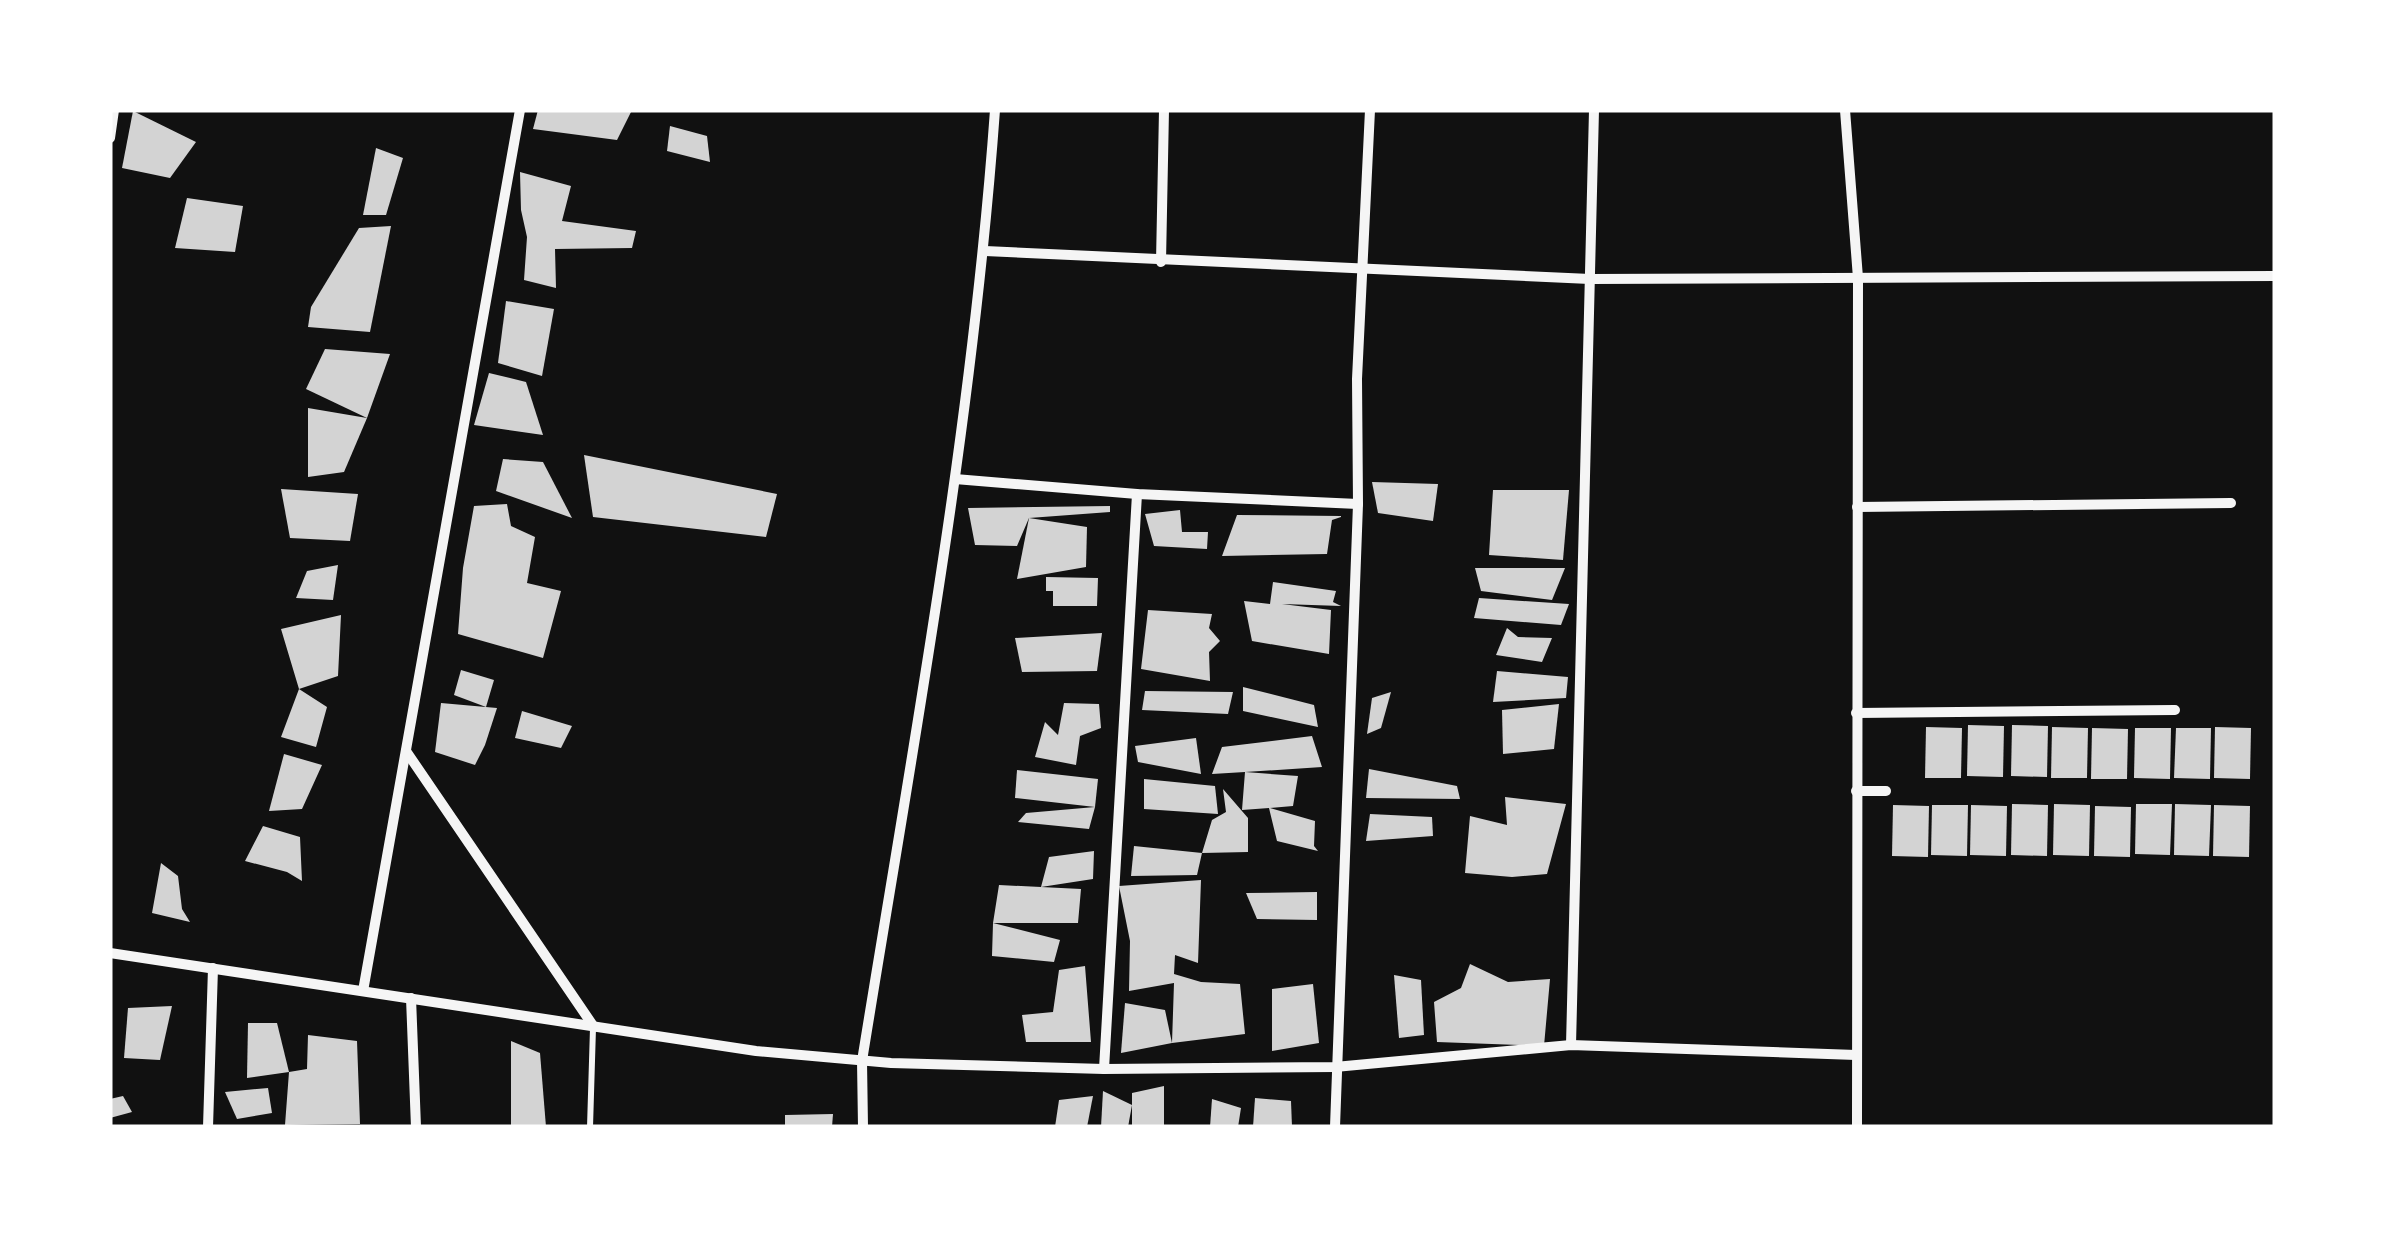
<svg xmlns="http://www.w3.org/2000/svg" width="2385" height="1237" font-family="Rubik,sans-serif">
  <rect width="100%" height="100%" fill="#111"/>
  <!-- building -->
  <g fill="#d3d3d3">
    <path d="M538 110H632L617 140 533 129Z"/>
    <path d="M133 111 196 142 170 178 122 168Z"/>
    <path d="M670 126 707 136 710 162 667 151Z"/>
    <path d="M376 148 403 158 386 215H363Z"/>
    <path d="M520 172 571 186 562 221 636 231 632 248 555 249 556 288 524 280 527 237 521 210Z"/>
    <path d="M187 198 243 206 235 252 175 248Z"/>
    <path d="M391 226 370 332 308 327 311 307 359 228Z"/>
    <path d="M506 301 554 309 542 376 498 363Z"/>
    <path d="M325 349 390 354 367 418 306 389Z"/>
    <path d="M489 373 526 382 543 435 474 425Z"/>
    <path d="M308 408 367 418 344 472 308 477Z"/>
    <path d="M584 455 777 494 766 537 593 517Z"/>
    <path d="M503 459 543 462 572 518 496 491Z"/>
    <path d="M1372 482 1438 484 1433 521 1378 513Z"/>
    <path d="M281 489 358 494 350 541 290 538Z"/>
    <path d="M1493 490H1569L1563 560 1489 555Z"/>
    <path d="M507 504 511 526 535 537 527 583 561 591 543 658 458 634 463 568 474 506Z"/>
    <path d="M1110 506V512L1029 518 1017 546 975 545 968 508Z"/>
    <path d="M1180 510 1182 532H1208L1207 549 1154 546 1145 514Z"/>
    <path d="M1237 515 1341 516V517L1332 520 1327 554 1222 556Z"/>
    <path d="M1029 518 1087 527 1086 567 1017 579Z"/>
    <path d="M338 565 333 600 296 598 307 571Z"/>
    <path d="M1475 568H1565L1552 600 1481 591Z"/>
    <path d="M1046 577 1098 578 1097 606H1053V591H1046Z"/>
    <path d="M1273 582 1336 591 1333 602 1341 606 1282 604 1331 610 1329 654 1252 641 1244 601 1270 604Z"/>
    <path d="M1479 598 1569 604 1561 625 1474 618Z"/>
    <path d="M1148 610 1212 614 1209 628 1220 641 1209 652 1210 681 1141 669Z"/>
    <path d="M341 615 338 676 299 689 327 707 316 747 281 737 299 689 281 629Z"/>
    <path d="M1507 628 1518 637 1552 638 1542 662 1496 655Z"/>
    <path d="M1102 633 1097 671 1022 672 1015 638Z"/>
    <path d="M461 670 494 680 486 707 454 695Z"/>
    <path d="M1497 671 1568 677 1566 698 1493 702Z"/>
    <path d="M1243 687 1314 705 1318 727 1243 711Z"/>
    <path d="M1145 691 1233 692 1228 714 1142 710Z"/>
    <path d="M1391 692 1381 728 1367 734 1372 698Z"/>
    <path d="M441 703 497 708 485 745 475 765 435 752Z"/>
    <path d="M1064 703 1099 704 1101 728 1080 736 1076 765 1035 757 1045 722 1058 735Z"/>
    <path d="M1559 704 1554 749 1503 754 1502 710Z"/>
    <path d="M522 711 572 726 561 748 515 738Z"/>
    <path d="M1968 725 2004 726 2003 777 1967 776Z"/>
    <path d="M2012 725 2048 726 2047 777 2011 776Z"/>
    <path d="M1926 727 1962 728 1961 778H1925Z"/>
    <path d="M2052 727 2088 728 2087 778H2051Z"/>
    <path d="M2215 727 2251 728 2250 779 2214 778Z"/>
    <path d="M2092 728 2128 729 2127 779H2091Z"/>
    <path d="M2135 728H2171L2170 779 2134 778Z"/>
    <path d="M2176 728H2211L2210 779 2174 778Z"/>
    <path d="M1312 736 1322 767 1245 772 1298 776 1293 806 1270 808 1315 821 1314 846 1318 851 1277 841 1269 808 1242 810 1245 772 1212 774 1222 747Z"/>
    <path d="M1196 738 1201 774 1138 762 1135 746Z"/>
    <path d="M284 754 322 765 302 809 269 811Z"/>
    <path d="M1369 769 1457 786 1460 799 1366 798Z"/>
    <path d="M1017 770 1098 779 1095 807 1015 798Z"/>
    <path d="M1144 779 1215 786 1218 814 1144 809Z"/>
    <path d="M1223 789 1248 818V852L1202 853 1212 820 1226 812Z"/>
    <path d="M1505 797 1566 804 1547 874 1512 877 1465 873 1470 816 1507 825Z"/>
    <path d="M2012 804 2048 805 2047 856 2011 855Z"/>
    <path d="M2054 804 2090 805 2089 856 2053 855Z"/>
    <path d="M2136 804H2172L2170 855 2135 854Z"/>
    <path d="M2175 804 2211 805 2209 856 2174 855Z"/>
    <path d="M1893 805 1929 806 1928 857 1892 856Z"/>
    <path d="M1932 805H1968L1967 856 1931 855Z"/>
    <path d="M1971 805 2007 806 2006 856 1970 855Z"/>
    <path d="M2214 805 2250 806 2249 857 2213 856Z"/>
    <path d="M2095 806 2131 807 2130 857 2094 856Z"/>
    <path d="M1095 807 1089 829 1018 822 1026 813Z"/>
    <path d="M1370 814 1432 817 1433 836 1366 841Z"/>
    <path d="M263 826 300 837 302 881 287 872 245 861Z"/>
    <path d="M1134 846 1202 853 1197 875 1131 876Z"/>
    <path d="M1094 851 1093 879 1041 887 1081 889 1078 923H993L999 885 1041 887 1049 857Z"/>
    <path d="M161 863 178 876 182 909 190 922 152 913Z"/>
    <path d="M1201 880 1198 963 1175 955 1174 974 1201 982 1240 984 1245 1034 1172 1043 1174 983 1129 991 1130 941 1119 886Z"/>
    <path d="M1317 892V920L1257 919 1246 893Z"/>
    <path d="M993 923 1060 940 1054 962 992 956Z"/>
    <path d="M1470 964 1508 982 1550 979 1544 1046 1437 1042 1434 1002 1461 988Z"/>
    <path d="M1085 966 1091 1042H1026L1022 1015 1053 1012 1059 970Z"/>
    <path d="M1394 975 1421 980 1424 1035 1399 1038Z"/>
    <path d="M1313 984 1319 1043 1272 1051V989Z"/>
    <path d="M1125 1003 1165 1010 1172 1043 1121 1053Z"/>
    <path d="M172 1006 160 1060 124 1058 128 1008Z"/>
    <path d="M248 1023H277L289 1072 247 1078Z"/>
    <path d="M308 1035 357 1041 360 1124 285 1125 289 1072 307 1069Z"/>
    <path d="M511 1041 540 1053 546 1127H511Z"/>
    <path d="M1164 1086V1127H1132V1093Z"/>
    <path d="M268 1088 272 1113 237 1119 225 1092Z"/>
    <path d="M1103 1091 1132 1105 1128 1127H1101Z"/>
    <path d="M123 1096 132 1112 110 1118V1099Z"/>
    <path d="M1093 1096 1087 1127H1055L1059 1100Z"/>
    <path d="M1255 1098 1291 1101 1292 1127H1253Z"/>
    <path d="M1212 1099 1241 1108 1238 1127H1210Z"/>
    <path d="M833 1114 832 1127H785V1115Z"/>
  </g>
  <g fill="none" stroke-linecap="round" stroke-linejoin="round">
    <!-- service -->
    <path stroke="#f5f5f5" stroke-width="6" d="M590 1127 593 1028"/>
    <!-- minor -->
    <g stroke="#f5f5f5" stroke-width="10">
      <path d="M1845 110 1858 278 1857 1127"/>
      <path d="M110 138 114 110"/>
      <path d="M985 251 1590 279 2275 276"/>
      <path d="M1161 262 1164 110"/>
      <path d="M955 479 1137 494 1358 504"/>
      <path d="M1857 507 2231 503"/>
      <path d="M1856 713 2175 710"/>
      <path d="M406 751 594 1027"/>
      <path d="M1856 791H1886"/>
      <path d="M110 953 756 1051 891 1063 1104 1069 1335 1067 1571 1045 1856 1055"/>
      <path d="M363 991 520 110"/>
      <path d="M411 998 416 1127"/>
      <path d="M1571 1045 1594 110"/>
      <path d="M1104 1069 1137 494"/>
      <path d="M208 1127 213 968"/>
      <path d="M863 1127 862 1061C913 745 972 429 995 110"/>
      <path d="M1335 1127 1358 504 1357 379 1370 110"/>
    </g>
  </g>
  <!-- border -->
  <rect width="2385" height="1237" fill="none" stroke="#ffffff" stroke-width="225"/>
</svg>
